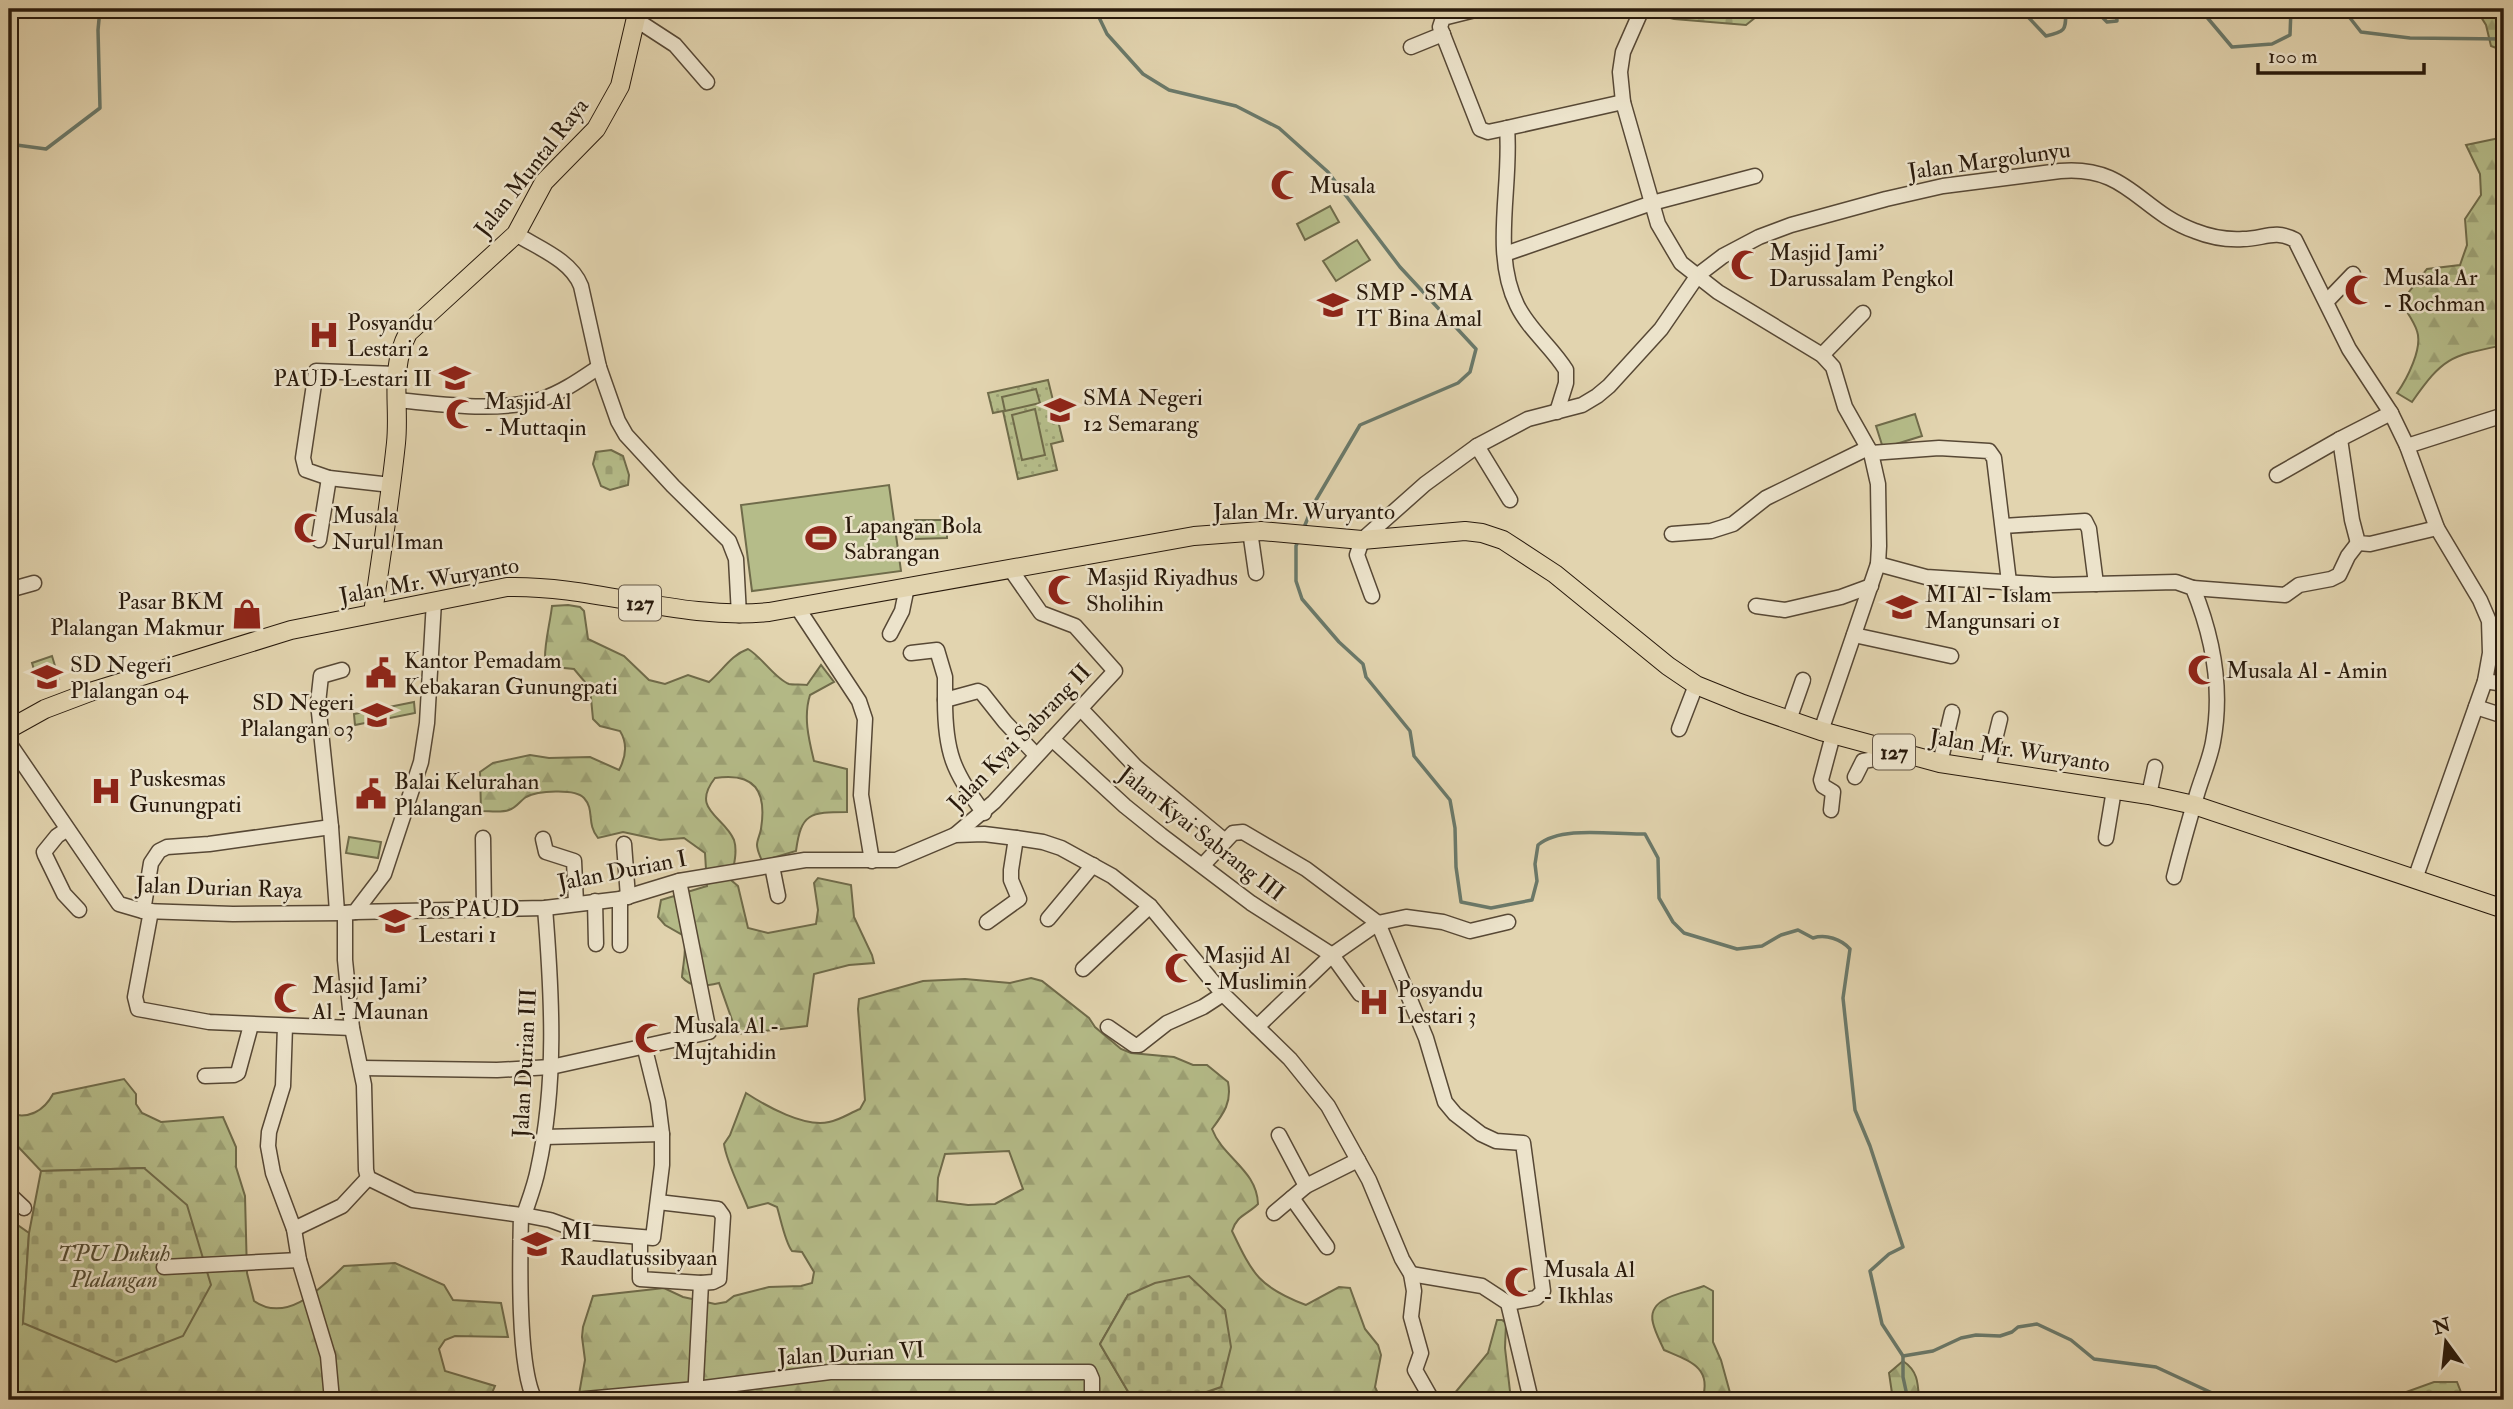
<svg xmlns="http://www.w3.org/2000/svg" width="2513" height="1409" font-family="'IM FELL Double Pica',serif">
  <defs>
    <pattern id="grass-dots" width="8" height="8" patternUnits="userSpaceOnUse" patternTransform="scale(1.75)"><rect width="8" height="8" fill="#b5bc89"/><path d="M2 2h.1M6 6h.1" fill="none" stroke="#9ca175" stroke-width="1.8" stroke-linecap="round"/></pattern>
    <pattern id="forest-firs" width="22" height="20" patternUnits="userSpaceOnUse" patternTransform="scale(1.75)"><rect width="22" height="20" fill="#b5bc89"/><path d="M5 1l3.5 6h-7zM16 11l3.5 6h-7z" fill="#9ca175"/></pattern>
    <pattern id="cemetery-stones" width="16" height="16" patternUnits="userSpaceOnUse" patternTransform="scale(1.75)"><rect width="16" height="16" fill="#b5bc89"/><path d="M2 7V4a2 2 0 0 1 4 0v3zM10 15v-3a2 2 0 0 1 4 0v3z" fill="#9ca175"/></pattern>
  </defs>
  <rect width="100%" height="100%" fill="#e2d4af"/>
  <filter id="stains"><feTurbulence type="fractalNoise" baseFrequency=".00286" numOctaves="4"/><feColorMatrix values="0 0 0 0 .2 0 0 0 0 .09 0 0 0 0 .02 0 0 0 .5 -.17"/></filter>
  <radialGradient id="worn" r=".72"><stop offset=".6" stop-color="#630" stop-opacity="0"/><stop offset="1" stop-color="#630" stop-opacity=".3"/></radialGradient>
  <!-- grass -->
  <path fill="url(#grass-dots)" stroke="#6f6b4a" stroke-width="2" d="M1048 380 1063 441 1051 444 1057 470 1018 479 1003 411 993 413 988 393Z"/>
  <!-- forest -->
  <g fill="url(#forest-firs)" stroke="#6f6b4a" stroke-width="2" fill-rule="evenodd">
    <path d="M2476 9H2504V51L2491 46 2486 25Z"/>
    <path d="M2504 137V345C2451 356 2444 356 2412 402L2397 393C2407 379 2423 348 2417 331 2414 321 2406 311 2401 302L2427 269 2460 265 2467 245 2465 219 2481 195 2480 174 2466 145Z"/>
    <path d="M568 605 580 607 584 611 588 639 624 656 649 680 665 684 688 675 709 682C723 670 731 655 748 649 762 657 775 679 789 684 794 685 802 684 807 685L821 665 834 682 810 695C803 717 809 740 814 761L847 769V812C810 812 801 813 796 851L762 861C760 856 757 850 757 845 757 840 760 835 761 829 767 791 755 772 715 778 690 810 724 816 734 840 738 852 733 868 731 880L738 886 748 928 768 933 816 924 818 910 814 883 818 878 851 885 854 917 872 955 874 963 849 965 814 974 807 1026 737 1034 719 983C706 986 692 989 682 977 683 963 687 951 684 936L665 925 658 917 661 900 707 886 705 853 684 838 660 840 623 832 598 838C586 823 595 810 584 798 575 788 537 791 526 797 520 801 516 808 509 810 501 813 490 811 481 811L480 772 493 763 530 755 549 758 590 757 619 770C626 757 628 744 620 731L600 726 593 719 590 688 574 669 554 667 545 662C544 644 550 624 552 606Z"/>
    <path d="M1031 978 1042 981 1089 1018 1095 1027 1121 1049 1131 1053 1174 1057 1193 1065H1207L1228 1082C1232 1102 1224 1113 1212 1129 1223 1158 1257 1170 1258 1204 1247 1215 1237 1215 1232 1231 1253 1275 1259 1287 1306 1305L1339 1287 1350 1288 1365 1329 1378 1345 1381 1355 1375 1387 1381 1400H1183L1221 1387 1128 1295 1100 1344 1133 1400H578L585 1360 582 1337 583 1327 593 1296 664 1288 683 1297 715 1304 726 1302 734 1296 769 1287 801 1286 812 1283 814 1272 802 1252 792 1251C785 1242 781 1220 777 1207L768 1203 748 1208C741 1190 726 1161 724 1144L730 1135 746 1093C766 1106 805 1128 829 1122 840 1120 850 1113 860 1109L865 1100 858 1009 859 999 923 981 965 979 1010 983ZM1009 1151 1023 1189 995 1204 968 1205 937 1201 938 1178 945 1154Z"/>
    <path d="M124 1079 136 1094V1104L142 1113 161 1122 223 1117 236 1147V1167L245 1196 247 1273 254 1301C287 1324 321 1288 344 1266L395 1263 444 1285 453 1300 501 1303 508 1337 455 1336 445 1340 439 1349 445 1371 495 1386 489 1400H9V1219L29 1233 23 1323 144 1168 41 1171 9 1137V1113C28 1120 44 1111 53 1094Z"/>
    <path d="M1704 1286 1713 1291V1342L1721 1360 1732 1400H1702C1713 1367 1689 1361 1664 1350 1660 1341 1655 1332 1653 1323 1646 1296 1687 1293 1704 1286Z"/>
    <path d="M1497 1320H1502L1506 1323 1505 1348 1511 1400H1449L1488 1353Z"/>
    <path d="M1903 1361C1918 1371 1918 1383 1919 1400H1893L1889 1373Z"/>
  </g>
  <!-- cemetery -->
  <g fill="url(#cemetery-stones)" stroke="#6f6b4a" stroke-width="2">
    <path d="M1652 9H1766L1746 25 1674 19 1650 13Z"/>
    <path d="M611 450 623 456 629 475 628 485 610 490 601 486 593 464 596 452Z"/>
    <path d="M144 1168 187 1205 211 1285 183 1336 116 1362 23 1323 29 1233 41 1171Z"/>
    <path d="M1189 1276 1225 1310 1231 1347 1221 1387 1183 1400H1133L1100 1344 1128 1295 1155 1283Z"/>
    <path d="M2434 1382H2457L2464 1400H2384Z"/>
  </g>
  <!-- garden -->
  <g fill="#b5bc89" stroke="#6f6b4a" stroke-width="2">
    <path d="M1330 206 1339 222 1305 240 1297 224Z"/>
    <path d="M1357 240 1370 260 1336 281 1323 261Z"/>
    <path d="M1036 389 1040 403 1005 411 1002 397Z"/>
    <path d="M1035 409 1045 455 1022 460 1012 415Z"/>
    <path d="M1915 414 1922 436 1883 448 1876 426Z"/>
    <path d="M889 485 901 571 752 591 741 505Z"/>
    <path d="M915 520H947V538L915 539Z"/>
    <path d="M52 656 59 679 39 686 32 663Z"/>
    <path d="M414 702 415 713 355 725 354 714Z"/>
    <path d="M349 837 381 842 378 858 346 853Z"/>
  </g>
  <g fill="none" stroke-linecap="round" stroke-linejoin="round">
    <!-- stream -->
    <g stroke="#6a796a" stroke-width="3.5">
      <path d="M1095 9 1107 34 1143 74 1169 90 1236 106 1279 128 1328 172 1400 267 1476 349 1470 372 1458 383 1360 425 1313 505 1303 530"/>
      <path d="M2024 9 2029 18 2046 36C2068 31 2065 29 2066 9"/>
      <path d="M2094 9 2107 22 2117 21 2116 9"/>
      <path d="M2200 9 2232 47 2272 44 2290 35 2291 9"/>
      <path d="M2343 9 2361 32 2410 38 2504 39"/>
      <path d="M9 144 46 149 100 108 98 30 100 9"/>
      <path d="M1298 541 1296 546V581L1302 599 1339 642 1363 664 1366 677 1410 731 1414 756 1450 800 1455 828 1456 867 1461 902 1491 908 1532 900 1537 881 1535 864 1538 845C1562 825 1614 835 1645 834L1658 858 1659 898 1673 922 1684 933 1737 949 1762 946 1781 935 1798 930 1813 938C1826 934 1841 939 1850 949L1843 998 1855 1110 1870 1146 1903 1247 1889 1254 1870 1271 1882 1324 1903 1356 1933 1351 1961 1338 1976 1335 2000 1336 2012 1332 2018 1327 2037 1324 2071 1340 2094 1359 2156 1367 2210 1392 2222 1400"/>
      <path d="M1903 1356V1377L1908 1400"/>
    </g>
    <!-- minor casing -->
    <g stroke="#574835" stroke-width="17">
      <g id="minor">
        <path d="M1479 9 1443 18 1440 27 1480 129 1488 132 1507 128 1623 102"/>
        <path d="M1642 9 1623 52 1620 72 1623 102 1658 224 1681 263 1718 292 1822 355 1833 367 1845 407 1871 453 1878 484 1879 546 1878 564 1821 731"/>
        <path d="M635 19 675 45 707 82"/>
        <path d="M1411 47 1443 34"/>
        <path d="M1507 128C1512 186 1491 252 1517 305 1529 330 1552 347 1566 370V383L1557 412"/>
        <path d="M516 234C538 248 571 260 581 286L599 367 618 421 626 435 673 486 729 541 736 559 739 615"/>
        <path d="M1505 254 1652 203 1755 176"/>
        <path d="M2327 301 2353 274"/>
        <path d="M1822 355 1863 313"/>
        <path d="M396 400C441 404 499 413 542 399 563 392 581 379 599 367"/>
        <path d="M2391 413 2340 439 2352 520 2358 543 2370 544 2437 528"/>
        <path d="M1477 446 1510 500"/>
        <path d="M2407 446 2504 415"/>
        <path d="M1871 453 1939 448 1989 451 1994 458 2009 582"/>
        <path d="M2277 475 2340 439"/>
        <path d="M391 485 329 478 306 470 303 458 316 371 396 374"/>
        <path d="M2003 526 2085 521 2089 529 2096 584"/>
        <path d="M1250 531 1256 573"/>
        <path d="M1672 534 1711 531 1733 524 1766 498 1868 448"/>
        <path d="M319 540 329 478"/>
        <path d="M1878 564 1926 577 2019 583 2053 585 2176 582 2193 588C2213 637 2223 689 2213 742 2210 759 2202 777 2197 794 2189 821 2181 849 2174 877"/>
        <path d="M2193 588 2285 595 2299 585 2331 579 2339 575 2348 556 2358 543"/>
        <path d="M9 590 34 583"/>
        <path d="M1372 596 1357 555 1362 540 1425 484 1477 446 1528 419 1582 405 1597 396 1609 386 1661 329 1698 275 1723 256 1759 237 1791 225 1886 199 1943 186 2060 171C2128 165 2139 211 2195 231 2210 237 2226 240 2243 239 2263 239 2275 229 2295 240L2349 349 2391 413 2407 446 2437 528 2480 600 2489 621 2490 653 2485 681 2415 879"/>
        <path d="M434 601 427 723 421 762 384 874 355 912 345 913V960L352 1028 364 1085 366 1170 368 1178 413 1200 521 1215C520 1256 517 1367 535 1400"/>
        <path d="M1756 606 1785 610 1841 597 1871 586"/>
        <path d="M797 607 859 701 865 719 861 795 872 861"/>
        <path d="M890 634 902 611 907 587"/>
        <path d="M1854 635 1951 656"/>
        <path d="M911 653 937 650 945 677V700L978 691 982 693 1005 722 1036 755"/>
        <path d="M2485 681 2504 684"/>
        <path d="M945 700C945 752 953 772 984 813"/>
        <path d="M2476 707 2504 716"/>
        <path d="M1081 709 1136 767 1225 841"/>
        <path d="M1789 720 1803 680"/>
        <path d="M1679 729 1696 685"/>
        <path d="M1052 739 1125 806 1161 835 1251 903 1332 955 1360 994"/>
        <path d="M9 743 119 904 143 911 233 914 345 913"/>
        <path d="M1940 763 1952 712"/>
        <path d="M1987 772 2000 719"/>
        <path d="M1855 777 1863 761 1881 758 1896 753"/>
        <path d="M2149 795 2155 767"/>
        <path d="M1831 810 1833 792 1823 786 1821 780 1833 735"/>
        <path d="M66 830 57 836 44 852 45 855 64 894 79 910"/>
        <path d="M955 835 994 802 1115 671 1075 626 1041 613 1011 570"/>
        <path d="M483 838 484 910"/>
        <path d="M2106 838 2114 790"/>
        <path d="M543 839 546 852 574 861 576 903"/>
        <path d="M624 844 628 897"/>
        <path d="M1203 865 1233 833 1243 832 1306 869 1378 923"/>
        <path d="M772 866 778 896"/>
        <path d="M595 901 596 944"/>
        <path d="M143 911 151 863 159 851 167 847 209 844 331 827"/>
        <path d="M151 911 135 997 138 1009 209 1022 352 1028"/>
        <path d="M337 912 331 827 318 703 321 676 342 670"/>
        <path d="M355 912 545 908 620 899 679 881 805 860H896L955 835 984 834 1016 838 1043 842 1061 848 1112 876 1150 906 1223 994 1290 1059 1328 1106 1369 1180 1402 1259 1411 1274 1414 1291 1411 1317 1421 1353 1415 1370 1432 1400"/>
        <path d="M1048 919 1093 865"/>
        <path d="M987 922 1019 899 1011 880V870L1016 838"/>
        <path d="M1378 923 1426 1038 1445 1102 1455 1114 1481 1134 1496 1141 1523 1143 1543 1291 1536 1298 1508 1303"/>
        <path d="M620 945V899"/>
        <path d="M1083 969 1150 906"/>
        <path d="M285 1026 283 1086 269 1132 268 1146 273 1173 294 1229 299 1260 328 1356 332 1400"/>
        <path d="M1108 1027 1134 1045H1139L1167 1023 1203 1007 1223 994"/>
        <path d="M1257 1027 1332 955 1378 923 1406 917 1443 922 1470 931 1508 922"/>
        <path d="M362 1068 497 1070 551 1067 709 1032 679 881"/>
        <path d="M205 1076 234 1075 238 1073 251 1025"/>
        <path d="M1279 1135 1306 1186"/>
        <path d="M544 1137 662 1134"/>
        <path d="M9 1194 24 1208"/>
        <path d="M1292 1198 1327 1247"/>
        <path d="M658 1202 718 1209 723 1216 719 1279 713 1282 701 1283 695 1400"/>
        <path d="M1274 1213 1306 1186 1358 1160"/>
        <path d="M521 1215H524C529 1200 535 1185 538 1169 557 1083 552 995 545 908"/>
        <path d="M524 1215 550 1220 583 1232 653 1238 662 1165V1134L658 1102 644 1045"/>
        <path d="M294 1229 342 1206 368 1178"/>
        <path d="M640 1238V1279L701 1283"/>
        <path d="M164 1267 299 1260"/>
        <path d="M1411 1274 1482 1286 1508 1303 1531 1400"/>
        <path d="M575 1400 696 1389 830 1372H1089L1092 1379V1400"/>
      </g>
    </g>
    <!-- major casing -->
    <g stroke="#291a0c" stroke-width="20">
      <g id="major">
        <path d="M373 613C381 557 390 500 396 443 400 405 389 369 408 333L516 234 544 182 596 129 620 86 638 9"/>
        <path d="M9 729 45 709 90 692 291 630 507 587C596 585 680 621 769 612L1194 536 1261 531 1362 540 1465 531 1482 533 1503 540 1555 574 1668 666 1696 685 1743 704 1821 731 1940 763 2149 795 2194 805 2504 909"/>
      </g>
    </g>
    <!-- minor -->
    <use href="#minor" stroke="#ece3cb" stroke-width="14"/>
    <!-- major -->
    <use href="#major" stroke="#e2d4af" stroke-width="18"/>
  </g>
  <!-- icons -->
  <defs>
    <g id="mosque-bare" transform="scale(2.415)"><path d="M3.5-4.9A6 6 0 1 0 3.5 4.9A5 5 0 1 1 3.5-4.9Z" fill="#8f2418" stroke="#ece3cb" stroke-width="2.5" paint-order="stroke"/></g>
    <g id="school-bare" transform="scale(2.415)"><path d="M0-5L7-2L0 1L-7-2ZM-4 1L0 2.5L4 1V4Q0 6-4 4Z" fill="#8f2418" stroke="#ece3cb" stroke-width="2.5" paint-order="stroke"/></g>
    <g id="hospital-bare" transform="scale(2.415)"><path d="M-5-5h3v3.5h4V-5h3V5h-3V1.5h-4V5h-3Z" fill="#8f2418" stroke="#ece3cb" stroke-width="2.5" paint-order="stroke"/></g>
    <g id="stadium-bare" transform="scale(2.415)"><path d="M0-5a6.5 5 0 1 0 0 10a6.5 5 0 1 0 0-10ZM-3.5-1.8h7v3.6h-7Z" fill="#8f2418" stroke="#ece3cb" stroke-width="2.5" paint-order="stroke"/></g>
    <g id="shop-bare" transform="scale(2.415)"><path d="M-5-2.5h2.3a2.7 3.5 0 0 1 5.4 0H5L5.5 6h-11ZM-1.5-2.5h3a1.5 2.3 0 0 0-3 0Z" fill="#8f2418" stroke="#ece3cb" stroke-width="2.5" paint-order="stroke"/></g>
    <g id="civic-bare" transform="scale(2.415)"><path d="M-.6-6.5H3V-4.5H.6V-3L4-1V1h2V6H-6V1h2V-1L-.6-3ZM-1.2 2.5V6h2.4V2.5Z" fill="#8f2418" stroke="#ece3cb" stroke-width="2.5" paint-order="stroke"/></g>
  </defs>
  <g fill-rule="evenodd">
    <use href="#mosque-bare" x="1286" y="185"/>
    <use href="#mosque-bare" x="1746" y="265"/>
    <use href="#mosque-bare" x="2360" y="290"/>
    <use href="#school-bare" x="1333" y="305"/>
    <use href="#hospital-bare" x="324" y="335"/>
    <use href="#school-bare" x="455" y="378"/>
    <use href="#school-bare" x="1060" y="410"/>
    <use href="#mosque-bare" x="461" y="414"/>
    <use href="#mosque-bare" x="309" y="528"/>
    <use href="#stadium-bare" x="821" y="538"/>
    <use href="#mosque-bare" x="1063" y="590"/>
    <use href="#school-bare" x="1902" y="607"/>
    <use href="#shop-bare" x="247" y="614"/>
    <use href="#mosque-bare" x="2203" y="670"/>
    <use href="#civic-bare" x="381" y="673"/>
    <use href="#school-bare" x="47" y="677"/>
    <use href="#school-bare" x="377" y="715"/>
    <use href="#hospital-bare" x="106" y="791"/>
    <use href="#civic-bare" x="371" y="794"/>
    <use href="#school-bare" x="395" y="921"/>
    <use href="#mosque-bare" x="1180" y="968"/>
    <use href="#mosque-bare" x="289" y="998"/>
    <use href="#hospital-bare" x="1374" y="1002"/>
    <use href="#mosque-bare" x="650" y="1038"/>
    <use href="#school-bare" x="537" y="1244"/>
    <use href="#mosque-bare" x="1520" y="1282"/>
  </g>
  <g text-anchor="middle" stroke-width="5" stroke-linejoin="round" paint-order="stroke">
    <!-- shield labels -->
    <g fill="#ece3cb" stroke="#645645" stroke-width="2">
      <rect x="619" y="585.5" width="42" height="35" rx="5"/>
      <rect x="1873" y="734.5" width="42" height="35" rx="5"/>
    </g>
    <g font-size="21" font-weight="bold" fill="#291a0c">
      <text x="640" y="610">127</text>
      <text x="1894" y="759">127</text>
    </g>
    <!-- street labels -->
    <g font-size="23" fill="#291a0c" stroke="#ece3cb">
      <text transform="translate(1989 160) rotate(-8)" y="8">Jalan Margolunyu</text>
      <text transform="translate(531 167) rotate(-52)" y="8">Jalan Muntal Raya</text>
      <text x="1304" y="519">Jalan Mr. Wuryanto</text>
      <text transform="translate(429 580) rotate(-10)" y="8">Jalan Mr. Wuryanto</text>
      <text transform="translate(1019 737) rotate(-46)" y="8">Jalan Kyai Sabrang II</text>
      <text transform="translate(2020 750) rotate(9)" y="8">Jalan Mr. Wuryanto</text>
      <text transform="translate(1202 833) rotate(38)" y="8">Jalan Kyai Sabrang III</text>
      <text transform="translate(622 870) rotate(-11)" y="8">Jalan Durian I</text>
      <text transform="translate(219 887) rotate(2)" y="8">Jalan Durian Raya</text>
      <text transform="translate(524 1063) rotate(-87)" y="8">Jalan Durian III</text>
      <text transform="translate(851 1353) rotate(-3)" y="8">Jalan Durian VI</text>
    </g>
    <!-- poi labels -->
    <g font-size="23" fill="#291a0c" stroke="#ece3cb" text-anchor="start">
      <text x="1309" y="193">Musala</text>
      <text x="1769" y="260">Masjid Jami'<tspan x="1769" dy="26">Darussalam Pengkol</tspan></text>
      <text x="2383" y="285">Musala Ar<tspan x="2383" dy="26">- Rochman</tspan></text>
      <text x="1356" y="300">SMP - SMA<tspan x="1356" dy="26">IT Bina Amal</tspan></text>
      <text x="347" y="330">Posyandu<tspan x="347" dy="26">Lestari 2</tspan></text>
      <text x="432" y="386" text-anchor="end">PAUD Lestari II</text>
      <text x="1083" y="405">SMA Negeri<tspan x="1083" dy="26">12 Semarang</tspan></text>
      <text x="484" y="409">Masjid Al<tspan x="484" dy="26">- Muttaqin</tspan></text>
      <text x="332" y="523">Musala<tspan x="332" dy="26">Nurul Iman</tspan></text>
      <text x="844" y="533">Lapangan Bola<tspan x="844" dy="26">Sabrangan</tspan></text>
      <text x="1086" y="585">Masjid Riyadhus<tspan x="1086" dy="26">Sholihin</tspan></text>
      <text x="1925" y="602">MI Al - Islam<tspan x="1925" dy="26">Mangunsari 01</tspan></text>
      <text x="224" y="609" text-anchor="end">Pasar BKM<tspan x="224" dy="26">Plalangan Makmur</tspan></text>
      <text x="404" y="668">Kantor Pemadam<tspan x="404" dy="26">Kebakaran Gunungpati</tspan></text>
      <text x="70" y="672">SD Negeri<tspan x="70" dy="26">Plalangan 04</tspan></text>
      <text x="2226" y="678">Musala Al - Amin</text>
      <text x="354" y="710" text-anchor="end">SD Negeri<tspan x="354" dy="26">Plalangan 03</tspan></text>
      <text x="129" y="786">Puskesmas<tspan x="129" dy="26">Gunungpati</tspan></text>
      <text x="394" y="789">Balai Kelurahan<tspan x="394" dy="26">Plalangan</tspan></text>
      <text x="418" y="916">Pos PAUD<tspan x="418" dy="26">Lestari 1</tspan></text>
      <text x="1203" y="963">Masjid Al<tspan x="1203" dy="26">- Muslimin</tspan></text>
      <text x="312" y="993">Masjid Jami'<tspan x="312" dy="26">Al - Maunan</tspan></text>
      <text x="1397" y="997">Posyandu<tspan x="1397" dy="26">Lestari 3</tspan></text>
      <text x="673" y="1033">Musala Al -<tspan x="673" dy="26">Mujtahidin</tspan></text>
      <text x="560" y="1239">MI<tspan x="560" dy="26">Raudlatussibyaan</tspan></text>
      <text x="1543" y="1277">Musala Al<tspan x="1543" dy="26">- Ikhlas</tspan></text>
    </g>
    <!-- park labels -->
    <g font-size="23" font-style="italic" fill="#534b32" stroke="#ece3cb">
      <text x="114" y="1261">TPU Dukuh<tspan x="114" dy="26">Plalangan</tspan></text>
    </g>
  </g>
  <!-- margin -->
  <rect width="2513" height="1409" fill="none" stroke="#e2d4af" stroke-width="35"/>
  <rect x="10" y="10" width="2492" height="1388" fill="none" stroke="#291a0c" stroke-width="3.5"/>
  <rect x="18" y="18" width="2478" height="1374" fill="none" stroke="#291a0c" stroke-width="2"/>
  <!-- north arrow -->
  <g transform="translate(2446 1342) rotate(345)" stroke="#ece3cb" stroke-width="5" paint-order="stroke">
  <path d="M0-5L12 26L0 18L-12 26Z" fill="#291a0c"/>
  <text y="-10" font-size="19" font-weight="bold" text-anchor="middle" fill="#291a0c">N</text>
  </g>
  <!-- scale -->
  <path d="M2258 63v10h166v-10" fill="none" stroke="#291a0c" stroke-width="3.5"/>
  <text x="2268" y="63" font-size="21" fill="#291a0c" stroke="#ece3cb" stroke-width="5" paint-order="stroke">100 m</text>
  <rect width="100%" height="100%" filter="url(#stains)"/>
  <rect width="100%" height="100%" fill="url(#worn)"/>
</svg>
